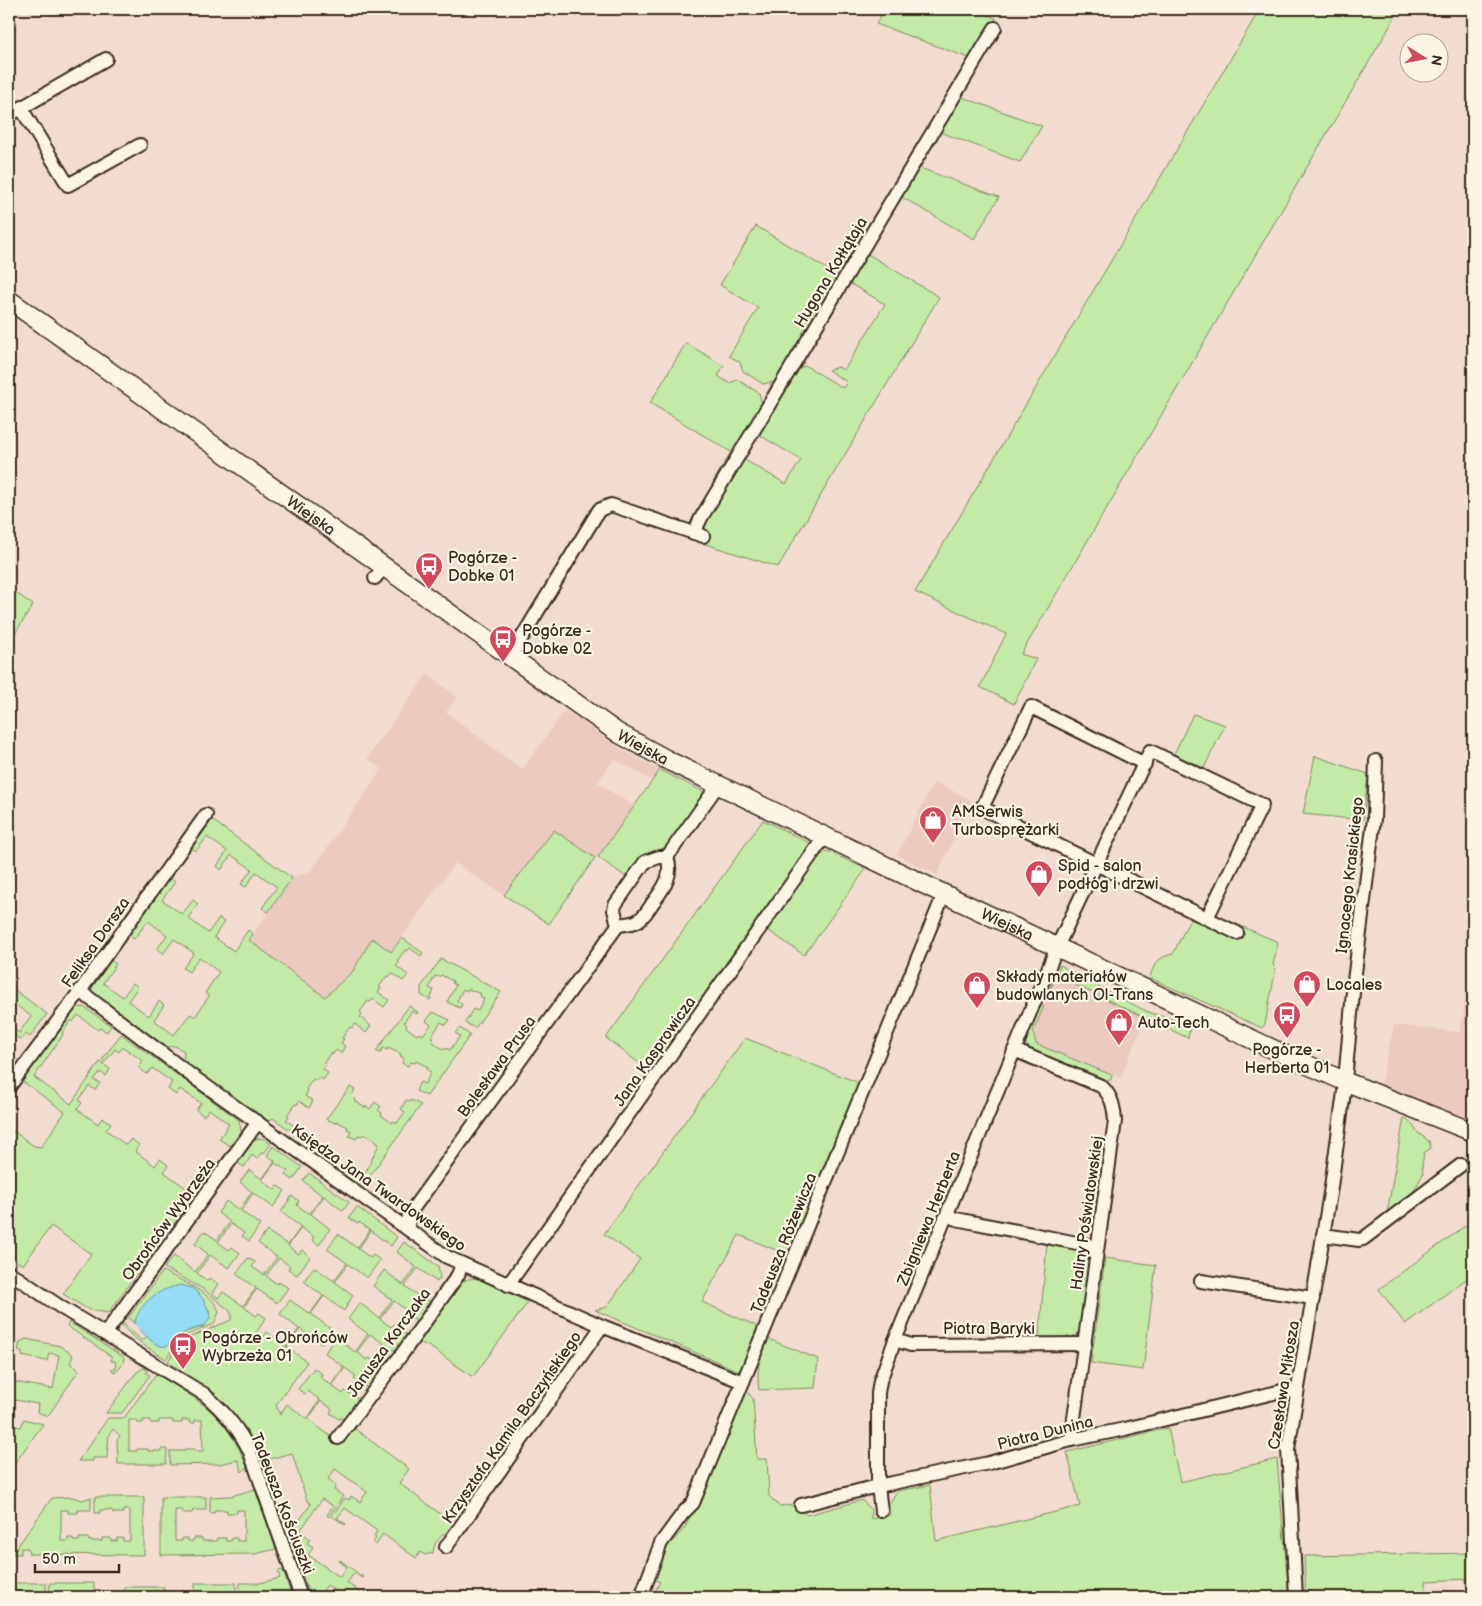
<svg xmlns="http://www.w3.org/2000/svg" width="1482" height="1606" font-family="'Balsamiq Sans',sans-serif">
  <rect width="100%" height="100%" fill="#f2dccf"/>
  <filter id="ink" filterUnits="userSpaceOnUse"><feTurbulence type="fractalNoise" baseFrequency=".02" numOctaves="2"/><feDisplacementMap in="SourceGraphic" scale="10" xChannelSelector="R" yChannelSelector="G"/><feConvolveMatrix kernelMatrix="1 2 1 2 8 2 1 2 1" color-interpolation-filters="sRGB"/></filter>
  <g filter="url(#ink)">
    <!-- built -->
    <g fill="#ebcbbf">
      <path d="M427 674 457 697 446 712 522 770 565 710 621 749 660 770 653 781 614 759 597 783 634 806 595 861V858L554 830 504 895 455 863 391 952 367 944 353 971 325 997 249 940 292 878 311 871 382 769 367 758Z"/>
      <path d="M934 782 972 800 937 875 897 855Z"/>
      <path d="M1472 964H1473V1120L1380 1086 1394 1025 1460 1032Z"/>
      <path d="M1057 976 1146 1018 1120 1078 1036 1044 1033 1032Z"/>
    </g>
    <!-- green -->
    <g fill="#c3eba7" stroke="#7f8a62">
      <path d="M885 9H970L996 18 972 59 876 24Z"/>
      <path d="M1260 9H1400L1021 654 1036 659 1014 704 980 687 1006 634 915 592Z"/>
      <path d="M959 96 1042 126 1020 162 937 131Z"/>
      <path d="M917 167 999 197 974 239 900 196Z"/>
      <path d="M756 226 840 277 774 387 770 385 772 382 763 384 743 371 740 362 729 356 758 308 720 285Z"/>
      <path d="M866 253 939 297 778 567 696 541 697 534 743 459 786 484 801 460 758 434 796 369 806 366 843 388 847 382 828 370 838 367 844 370 885 304 849 283Z"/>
      <path d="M686 343 724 366 718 376 729 383 738 380 759 393 761 401 764 402 718 485 713 482 731 452 650 403Z"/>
      <path d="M9 588 33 605 9 643Z"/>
      <path d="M1193 714 1225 725 1204 768 1174 754Z"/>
      <path d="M1315 756 1368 774 1363 820 1303 814Z"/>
      <path d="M660 770 706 793 668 846 639 858 626 877 598 857Z"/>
      <path d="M212 820 292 878 268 912 262 908 277 887 256 872 246 887 241 884 252 869 231 855 221 870 217 866 227 851 207 837 196 851 192 848Z"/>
      <path d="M763 820 812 844 810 852 652 1073 606 1038Z"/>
      <path d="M554 830 595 858 549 924 504 895Z"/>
      <path d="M827 851 866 869 804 955 766 929 817 858Z"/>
      <path d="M170 878 175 882 162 900 182 914 193 900 198 904 188 918 208 933 219 918 224 922 214 937 234 951 248 930 253 934 249 940 325 997 353 971 372 938 391 952 402 938 423 953 421 956 410 948 407 951 405 950 397 961 399 963 396 966 408 975 403 981 392 973 389 977 387 976 379 987 381 988 378 992 389 1000 384 1007 373 999 370 1002 368 1001 360 1012 362 1014 360 1017 371 1026 366 1033 355 1024 352 1028 350 1027 342 1038 344 1039 341 1043 345 1046 341 1053 336 1050 333 1054 331 1052 324 1063 325 1065 323 1069 328 1073 323 1080 319 1077 316 1081 313 1079 306 1089 308 1091 305 1096 313 1101 309 1108 299 1101 297 1105 295 1104 287 1115 289 1116 286 1120 297 1128 294 1133 273 1118 268 1122 183 1061 184 1051 175 1046 167 1047 93 994 91 985 110 960 116 964 103 983 123 997 133 983 138 987 128 1001 149 1016 159 1001 164 1005 154 1020 174 1035 190 1014 195 1017 209 996 205 993 219 972 199 957 189 972 183 968 194 953 174 939 163 954 157 949 167 935 148 921 134 939 128 935Z"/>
      <path d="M1220 917 1278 942 1273 965 1276 968 1265 1024 1262 1028 1150 978C1153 964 1158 957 1173 954L1190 919 1210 927 1216 918Z"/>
      <path d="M441 959 501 992 475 1028 465 1023 473 1009 478 1011 484 999 480 996 481 994 468 989 467 991 463 989 457 1001 462 1004 460 1008 447 1002 456 985 452 983 453 981 441 975 439 977 435 976 429 988 434 990 430 1000 421 995V987Z"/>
      <path d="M1060 965C1089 980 1116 997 1146 1011 1160 1017 1176 1019 1191 1024L1188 1038 1057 976 1050 989Z"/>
      <path d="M9 986 47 1014 30 1037 26 1034 21 1040 9 1032 11 1027 19 1033 31 1016 9 1000Z"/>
      <path d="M409 1006 418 1012 417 1014 412 1011 404 1022 407 1025 406 1027 417 1035 419 1033 423 1035 431 1025 426 1021 433 1012 450 1020 446 1025 441 1022 431 1037 434 1040 433 1042 444 1050 446 1048 450 1050 460 1036 455 1033 460 1028 470 1035 427 1096 416 1091 420 1082 425 1084 431 1072 427 1070 428 1067 416 1061 415 1063 410 1062 408 1066 402 1063 404 1058 400 1056 401 1054 388 1048 387 1050 383 1048 380 1053 376 1051Z"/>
      <path d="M1039 1006H1044L1033 1032 1036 1044 1112 1075 1111 1080 1105 1081 1031 1051 1024 1041Z"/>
      <path d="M84 1007 111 1026 107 1032 100 1028 98 1030 78 1015 73 1022 71 1020 62 1034 63 1035 34 1077 71 1104 100 1062 110 1069 106 1076 100 1072 94 1080 100 1083 95 1090 89 1086 79 1100 82 1103 77 1109 98 1124 102 1118 111 1123 106 1130 126 1145 131 1139 139 1145 135 1151 155 1166 160 1159 168 1165 164 1172 186 1188 181 1195 190 1202 108 1313 89 1310 63 1294 91 1254 51 1226 23 1265 9 1257V1128L34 1146 41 1147 65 1112 22 1081 74 1008Z"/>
      <path d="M121 1034 239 1120 241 1131 230 1146 219 1139 229 1124 209 1109 204 1116 196 1110 201 1103 180 1089 176 1095 168 1089 172 1082 152 1068 147 1074 139 1068 143 1061 123 1047 119 1052 115 1049 105 1062 102 1060Z"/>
      <path d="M745 1038 859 1083 788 1255 739 1235 702 1302 759 1327 745 1363 739 1371 595 1310 607 1307 640 1259 604 1234Z"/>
      <path d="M350 1087 355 1090 352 1095 355 1098 354 1100 365 1108 366 1106 370 1109 375 1102 381 1107 378 1110 382 1113 381 1115 392 1123 393 1121 397 1123 405 1112 401 1109 406 1100 410 1102 411 1100 421 1105 361 1188 340 1172 344 1164 365 1174 379 1144 375 1142 376 1140 364 1134 362 1136 358 1135 356 1139 349 1136 351 1131 347 1129 348 1127 336 1121 335 1123 326 1119Z"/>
      <path d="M1404 1118 1412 1124 1417 1132 1429 1141 1431 1148 1424 1153 1422 1165 1423 1174 1411 1196 1387 1213Z"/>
      <path d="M262 1138 271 1144 264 1153 262 1152 257 1159 252 1155 244 1167 238 1163 254 1140 256 1139Z"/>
      <path d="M273 1146 302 1167 293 1180 286 1175 288 1171 275 1163 262 1180 275 1190 278 1186 285 1191 273 1207 253 1193 241 1211 260 1225 249 1241 242 1236 244 1233 231 1224 218 1242 229 1250 232 1247 240 1253 229 1268 210 1255 197 1273 207 1281 210 1278 218 1284 212 1293 218 1298 223 1292 243 1306 256 1288 236 1274 248 1258 255 1262 252 1267 264 1275 277 1257 258 1243 267 1231 288 1245 301 1227 281 1212 292 1196 299 1201 297 1205 309 1214 323 1196 303 1181 309 1173 349 1202 343 1211 324 1196 311 1214 330 1229 319 1245 312 1240 314 1237 301 1228 288 1246 299 1254 302 1250 310 1257 297 1275 288 1269 290 1266 279 1258 266 1276 277 1284 279 1282 288 1288 277 1303 257 1289 244 1307 256 1316 259 1313 266 1318 256 1333 259 1343 267 1332 286 1347 299 1329 280 1314 290 1300 310 1314 323 1296 304 1281 314 1267 334 1281 347 1263 327 1249 338 1234 357 1248 370 1230 359 1222 358 1224 349 1218 357 1207 397 1237 391 1246 371 1231 358 1249 371 1258 373 1255 380 1260 367 1278 348 1264 335 1282 353 1295 344 1311 324 1296 311 1314 331 1329 321 1344 300 1329 287 1347 307 1362 276 1405 280 1415 287 1404 307 1419 320 1400 308 1391 305 1394 298 1389 314 1368 322 1374 320 1377 331 1385 344 1367 325 1353 335 1337 355 1352 368 1334 348 1319 360 1303 379 1318 392 1300 373 1286 384 1270 403 1285 416 1267 397 1252 404 1242 438 1266 440 1278 437 1282 418 1268 405 1286 417 1295 419 1291 431 1303 420 1320 411 1318 404 1313 406 1310 394 1301 380 1319 391 1327 394 1324 403 1330 407 1337 396 1349 393 1350 370 1334 357 1352 367 1360 369 1358 382 1367 370 1386 366 1387 354 1379 356 1376 345 1368 332 1386 343 1394 345 1391 357 1398V1401L344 1418 339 1419 330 1413 332 1409 321 1401 308 1419 330 1436 336 1445 363 1415 355 1429 409 1469 399 1483 455 1525C445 1535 434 1537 433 1553L425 1555 420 1552 416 1558 383 1534 376 1545 373 1543 376 1538 374 1536 377 1531 345 1508 337 1518 346 1524 345 1525 332 1516 345 1498 349 1500 351 1496 360 1502 367 1492 335 1469 328 1479 336 1485 334 1490 343 1496 329 1517 327 1515 333 1506 322 1499 300 1531 310 1539 307 1543 313 1547 308 1555 340 1577 347 1567 339 1561 340 1560 363 1577 362 1578 354 1573 347 1583 367 1597H344L327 1585 320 1595 323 1597H310L289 1535 311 1504 307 1501 292 1453 261 1461 246 1430 226 1404 168 1361 181 1341 231 1320 232 1316 230 1311 203 1289 164 1268 174 1256 195 1272 208 1254 195 1244 204 1231 217 1240 230 1222 218 1213 226 1201 239 1210 252 1192 240 1182 249 1170 262 1179 275 1161 267 1155Z"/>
      <path d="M1473 1220V1274L1405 1324 1379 1289Z"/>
      <path d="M1047 1242C1066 1245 1079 1244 1091 1262L1082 1329C1072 1343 1054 1339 1039 1339Z"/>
      <path d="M1105 1258 1156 1265 1143 1370 1091 1363Z"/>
      <path d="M163 1271C179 1280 214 1293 219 1312L214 1324 180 1338 166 1359 145 1346 131 1335 120 1323 124 1324 142 1341 147 1336 152 1341 172 1343C180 1332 191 1330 203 1327L210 1312 196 1291 190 1287 135 1320V1324L128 1318Z"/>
      <path d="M477 1278 528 1302 473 1377 430 1347 416 1341 460 1283 468 1279Z"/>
      <path d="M69 1322 122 1356 124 1358 123 1363 115 1373 111 1369H116L115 1361H111L112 1357 67 1326Z"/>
      <path d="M766 1338 818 1359 815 1388 759 1390C756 1372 760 1355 766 1338Z"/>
      <path d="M26 1339 60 1346 73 1355 70 1363 79 1370 48 1416 37 1412 38 1404 9 1399V1381L53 1389 59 1355 49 1353 47 1361 22 1356V1352L18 1351 20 1342Z"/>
      <path d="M143 1368 148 1370 146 1373 150 1375 122 1413H106L136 1373Z"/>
      <path d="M156 1374C182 1390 212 1406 229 1432 237 1443 242 1455 247 1467L242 1472 238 1460 219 1464 170 1465V1451H184L185 1449H195V1451H203L202 1420H195V1423H190L189 1420H182V1423H173V1420H159V1423H150V1420H143V1423H137V1420H129V1451H137V1449H148V1451H161V1449H167L166 1464H118L117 1440 120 1436 113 1429 109 1434 107 1458H93V1461H78L108 1418H124Z"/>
      <path d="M746 1390 753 1399 757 1459H767L769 1496 779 1506 795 1505 807 1515 862 1500 871 1510V1519L890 1515 889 1504 897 1491 930 1485 936 1541 1080 1506 1067 1452 1168 1428 1180 1482 1277 1459 1289 1597H652L660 1582 648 1577 664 1547 674 1540 686 1526 734 1408Z"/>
      <path d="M24 1419 43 1424 9 1471V1425L21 1427Z"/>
      <path d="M255 1489 276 1549 255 1554 161 1555V1497H206V1510H193L192 1513H182V1510H175V1541H182V1538H187L188 1541H193L194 1538H202L203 1541H216L217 1538H226V1541H231L232 1538H237V1541H244V1510H237V1513H227V1510H215L214 1513H210V1497L231 1496Z"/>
      <path d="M72 1497 83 1500 91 1497V1510H78V1513H68V1510H61V1541H68V1538H73V1541H79V1538H88L89 1541H102V1538H111V1541H117V1538H123V1541H130V1510H123V1513H113L112 1510H100V1513H95V1497H144V1555L29 1554 28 1548H21V1554H12L52 1498Z"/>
      <path d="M1473 1553V1597H1468L1467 1579 1426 1581V1597H1306L1304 1556Z"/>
      <path d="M279 1570 283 1571 292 1597H274V1594H267V1597H257V1594H245L244 1597H239L240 1583H260L280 1578 278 1571Z"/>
      <path d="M12 1583H46V1594H33L32 1597H22V1594H16L15 1597H9V1588Z"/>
      <path d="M50 1583H94V1597H84V1594H78L77 1597H67V1594H55L54 1597H49Z"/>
      <path d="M195 1583H236V1594H223L222 1597H212V1594H206L205 1597H195Z"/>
      <rect x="125" y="1587" width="39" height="10"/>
    </g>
    <!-- water -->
    <path fill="#95dcf7" stroke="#7195a0" d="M180 1285C185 1286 192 1287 196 1291 203 1297 210 1310 210 1319 204 1329 195 1327 186 1332 179 1335 176 1340 170 1344 159 1354 143 1332 135 1324 135 1313 148 1298 158 1293 164 1289 173 1287 180 1285Z"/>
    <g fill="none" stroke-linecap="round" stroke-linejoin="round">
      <!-- street casing -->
      <g stroke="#3b2a1e" stroke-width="16">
        <g id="street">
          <path d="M21 108 68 185 140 145"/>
          <path d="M9 115 106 59"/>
          <path d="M694 533 701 518 995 28"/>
          <path d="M375 578 384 567"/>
          <path d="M510 657 599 510 611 505 703 536"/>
          <path d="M1145 764 1031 707 982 808 1237 933"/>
          <path d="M618 925C625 924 635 924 640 919 645 915 649 909 652 904 663 889 674 876 667 857"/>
          <path d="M80 991 192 1076 447 1257 602 1326 743 1382"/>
          <path d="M1014 1050 1101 1086C1112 1096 1114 1107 1115 1121L1071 1440"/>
          <path d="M9 1087 80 991 206 815"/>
          <path d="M947 1215 956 1219 1097 1247"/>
          <path d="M408 1228 409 1214 618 925 614 910 615 905 645 862 659 857H667L718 785"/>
          <path d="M1323 1235 1359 1240 1363 1239 1461 1165"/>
          <path d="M9 1272 62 1308 204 1394C224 1411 239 1428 250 1452L301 1597"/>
          <path d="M1201 1281 1313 1298"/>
          <path d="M508 1285 825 836"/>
          <path d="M105 1334 258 1122"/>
          <path d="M895 1340 911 1345 1085 1344"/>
          <path d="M338 1438 402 1354 458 1275 462 1264"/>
          <path d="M801 1505 878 1486 989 1463 1071 1440 1125 1429 1286 1390 1297 1392"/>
          <path d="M881 1511 878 1486V1393L880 1381 895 1340 1057 947 1150 751 1262 805 1207 918"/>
          <path d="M446 1547 602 1326"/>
          <path d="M641 1597 661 1543 683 1513 693 1503 944 894"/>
          <path d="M1296 1597 1288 1449 1331 1187 1344 1092 1354 981 1374 819 1376 761"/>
        </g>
      </g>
      <!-- secondary casing -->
      <g stroke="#3b2a1e" stroke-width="21">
        <g id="secondary">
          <path id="s1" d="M9 300 618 733 671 762 944 894 1279 1052 1344 1081 1473 1132"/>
        </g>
      </g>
      <!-- street -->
      <use href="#street" stroke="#fcf5e5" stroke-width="12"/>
      <!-- secondary -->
      <use href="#secondary" stroke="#fcf5e5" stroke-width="18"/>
    </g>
  </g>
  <!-- icons -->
  <defs>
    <g id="bus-pin" transform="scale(1.4375)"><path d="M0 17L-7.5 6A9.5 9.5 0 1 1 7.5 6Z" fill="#d1495b" stroke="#fcf5e5"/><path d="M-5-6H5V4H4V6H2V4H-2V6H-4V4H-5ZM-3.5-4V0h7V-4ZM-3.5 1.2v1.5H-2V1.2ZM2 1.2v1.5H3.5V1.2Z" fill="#fff"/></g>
    <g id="shop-pin" transform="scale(1.4375)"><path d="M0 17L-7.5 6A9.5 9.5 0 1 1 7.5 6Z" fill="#d1495b" stroke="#fcf5e5"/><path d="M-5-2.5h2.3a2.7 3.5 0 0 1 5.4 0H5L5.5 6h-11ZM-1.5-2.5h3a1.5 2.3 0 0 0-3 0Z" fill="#fff"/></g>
  </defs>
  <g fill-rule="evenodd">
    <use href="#bus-pin" x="429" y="566"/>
    <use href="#bus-pin" x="503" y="639"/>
    <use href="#shop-pin" x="933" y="820"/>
    <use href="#shop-pin" x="1039" y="874"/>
    <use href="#shop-pin" x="1307" y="984"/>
    <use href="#shop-pin" x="977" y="985"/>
    <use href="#bus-pin" x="1287" y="1015"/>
    <use href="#shop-pin" x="1119" y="1022"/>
    <use href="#bus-pin" x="183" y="1346"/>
  </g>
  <g text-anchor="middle" stroke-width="4.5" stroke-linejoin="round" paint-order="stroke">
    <!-- street labels -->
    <g font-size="16" fill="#3b2a1e" stroke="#fcf5e5">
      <text transform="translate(830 272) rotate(-59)" y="6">Hugona Kołłątaja</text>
      <text dy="6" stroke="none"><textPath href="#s1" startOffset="371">Wiejska</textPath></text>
      <text dy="6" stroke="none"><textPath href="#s1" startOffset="776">Wiejska</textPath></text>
      <text transform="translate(1349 875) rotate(-84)" y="6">Ignacego Krasickiego</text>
      <text dy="6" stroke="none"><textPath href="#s1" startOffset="1181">Wiejska</textPath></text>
      <text transform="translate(95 942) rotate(-55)" y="6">Feliksa Dorsza</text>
      <text transform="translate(654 1051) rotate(-55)" y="6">Jana Kasprowicza</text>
      <text transform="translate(496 1066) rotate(-54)" y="6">Bolesława Prusa</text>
      <text transform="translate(379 1187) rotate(35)" y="6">Księdza Jana Twardowskiego</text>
      <text transform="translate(1086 1213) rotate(-82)" y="6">Haliny Poświatowskiej</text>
      <text transform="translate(928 1218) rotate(-68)" y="6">Zbigniewa Herberta</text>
      <text transform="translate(168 1219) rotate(-54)" y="6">Obrońców Wybrzeża</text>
      <text transform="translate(783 1243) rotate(-68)" y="6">Tadeusza Różewicza</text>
      <text x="989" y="1334">Piotra Baryki</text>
      <text transform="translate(388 1342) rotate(-54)" y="6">Janusza Korczaka</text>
      <text transform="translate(1283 1385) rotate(-81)" y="6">Czesława Miłosza</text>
      <text transform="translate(511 1427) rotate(-55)" y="6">Krzysztofa Kamila Baczyńskiego</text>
      <text transform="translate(1045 1432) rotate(-14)" y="6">Piotra Dunina</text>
      <text transform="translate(283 1503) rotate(69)" y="6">Tadeusza Kościuszki</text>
    </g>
    <!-- poi labels -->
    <g font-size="16" fill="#3b2a1e" stroke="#fcf5e5" text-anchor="start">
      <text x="448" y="563">Pogórze -<tspan x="448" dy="18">Dobke 01</tspan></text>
      <text x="522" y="636">Pogórze -<tspan x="522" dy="18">Dobke 02</tspan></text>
      <text x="952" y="817">AMSerwis<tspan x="952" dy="18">Turbosprężarki</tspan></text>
      <text x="1058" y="871">Spid - salon<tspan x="1058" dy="18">podłóg i drzwi</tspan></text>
      <text x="996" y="982">Składy materiałów<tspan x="996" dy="18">budowlanych Ol-Trans</tspan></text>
      <text x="1326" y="990">Locales</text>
      <text x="1138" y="1028">Auto-Tech</text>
      <text x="1287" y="1055" text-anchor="middle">Pogórze -<tspan x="1287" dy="18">Herberta 01</tspan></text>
      <text x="202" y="1343">Pogórze - Obrońców<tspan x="202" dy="18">Wybrzeża 01</tspan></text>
    </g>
  </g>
  <!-- margin -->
  <rect width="1482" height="1606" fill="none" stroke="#fcf5e5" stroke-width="30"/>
  <rect x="15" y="15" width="1452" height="1576" fill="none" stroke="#3b2a1e" stroke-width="2" filter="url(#ink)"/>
  <!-- north arrow -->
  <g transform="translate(1424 58) rotate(100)"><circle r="24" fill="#fcf5e5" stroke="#afa495"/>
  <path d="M0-4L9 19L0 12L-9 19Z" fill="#d1495b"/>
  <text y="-8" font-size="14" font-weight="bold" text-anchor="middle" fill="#3b2a1e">N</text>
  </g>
  <!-- scale -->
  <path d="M35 1564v8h84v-8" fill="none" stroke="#3b2a1e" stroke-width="2.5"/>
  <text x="42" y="1564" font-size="15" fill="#3b2a1e" stroke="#fcf5e5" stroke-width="4" paint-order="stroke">50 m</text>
</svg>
